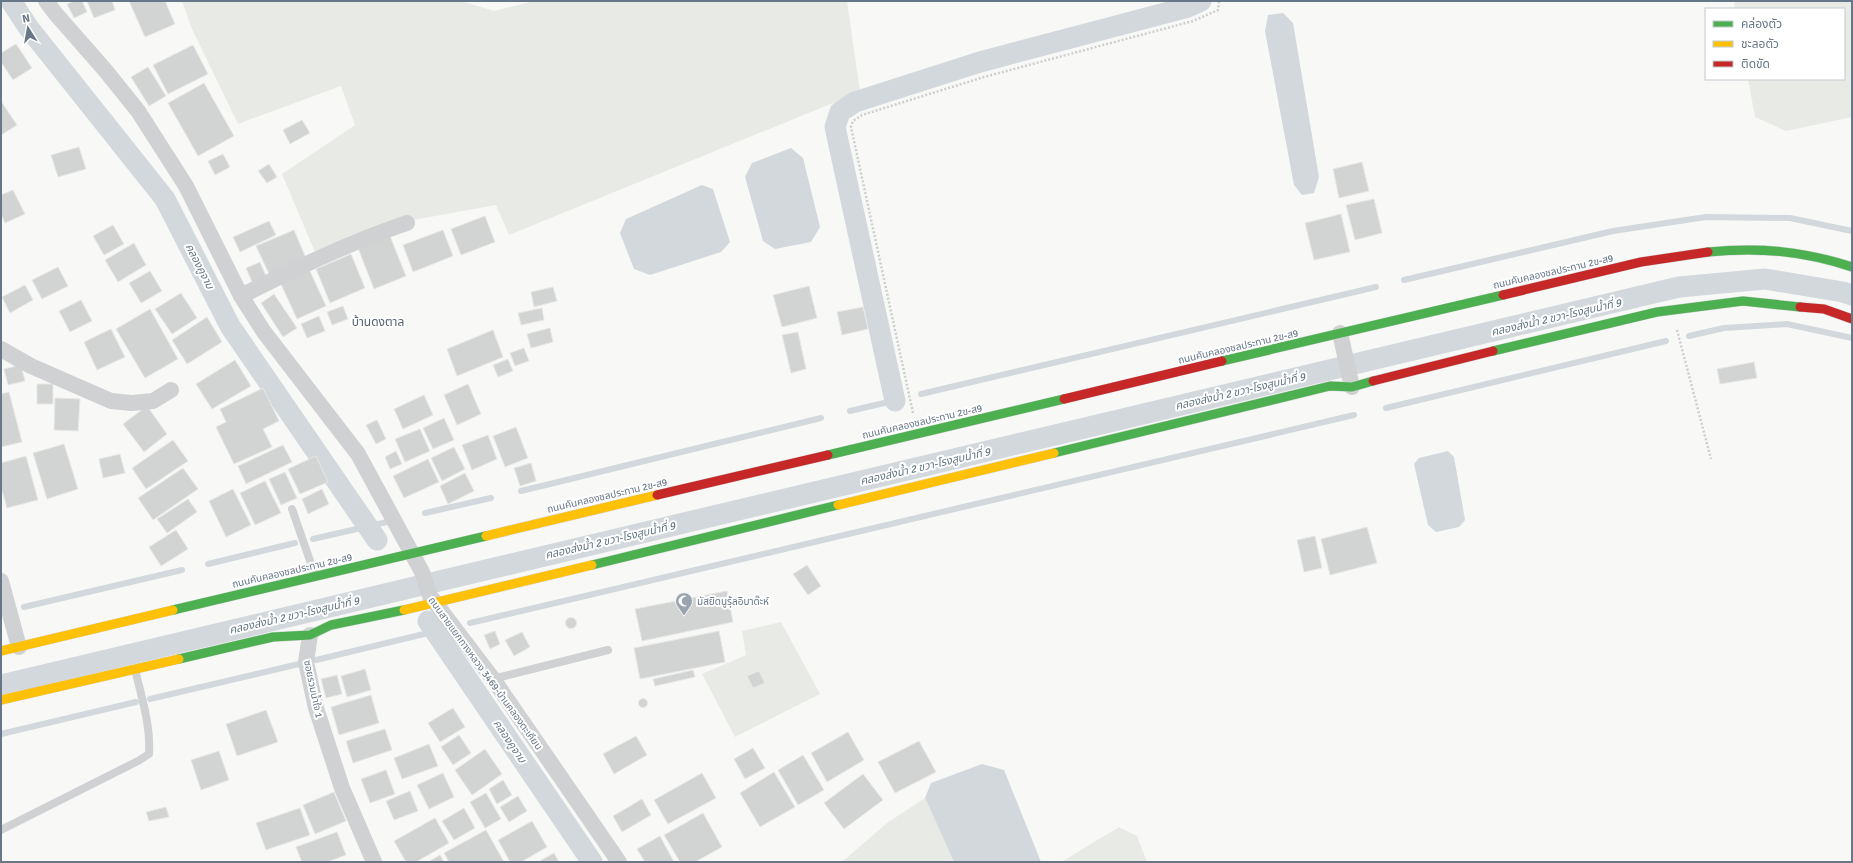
<svg xmlns="http://www.w3.org/2000/svg" width="1853" height="863" font-family="Signika,'Noto Sans Thai',sans-serif">
  <rect width="100%" height="100%" fill="#f8f8f7"/>
  <!-- green -->
  <g fill="#e8ebe5">
    <path d="M182 1H461L494 11 535 1H847L860 92 509 235 496 205 391 224 315 252 282 174 355 125 341 86 238 124 192 29Z"/>
    <path d="M1734 1H1852V117L1786 131 1755 117 1748 79H1844V9H1735Z"/>
    <path d="M781 622 820 694 735 737 702 674 746 655 742 631Z"/>
    <path d="M925 798 954 862H842L887 823Z"/>
    <path d="M1119 827 1137 836 1147 862H1061Z"/>
  </g>
  <!-- water -->
  <g fill="#d2d8dc">
    <path d="M1283 13 1293 23 1319 177 1314 193 1302 195 1294 185 1265 31 1268 15Z"/>
    <path d="M791 148 803 158 820 227 811 242 775 249 763 241 745 177 752 163Z"/>
    <path d="M702 185 713 189 730 242 721 252 650 275 634 269 620 233 626 219Z"/>
    <path d="M1448 451 1454 457 1465 520 1459 527 1436 532 1428 525 1414 464 1419 458Z"/>
    <path d="M982 764 1004 770 1041 862H954L925 798 931 783Z"/>
  </g>
  <g fill="none" stroke-linecap="round" stroke-linejoin="round">
    <!-- stream -->
    <g stroke="#d2d8dc" stroke-width="6">
      <path d="M1404 280 1613 231 1706 217 1790 218 1852 231"/>
      <path d="M1689 336 1724 328 1787 324 1852 338"/>
      <path d="M921 394 1376 287"/>
      <path d="M1386 408 1666 341"/>
      <path d="M850 411 897 400"/>
      <path d="M521 491 821 418"/>
      <path d="M425 513 491 498"/>
      <path d="M313 539 387 522"/>
      <path d="M208 564 295 543"/>
      <path d="M24 607 182 570"/>
      <path d="M470 623 1354 415"/>
      <path d="M316 660 449 628"/>
      <path d="M150 699 299 664"/>
      <path d="M1 734 136 702"/>
    </g>
    <!-- canal -->
    <g stroke="#d2d8dc" stroke-width="21">
      <path d="M11 1 28 27 165 199 230 326 377 540"/>
      <path d="M895 401 835 127 840 112 855 102 980 62 1188 7 1201 1"/>
      <path d="M428 621 592 862"/>
      <path d="M1 685 1679 287 1765 279 1843 292 1852 295"/>
    </g>
  </g>
  <!-- building -->
  <g fill="#d2d3d3" stroke="#e8e8e6">
    <path d="M74 1H82L87 12 74 18 67 4Z"/>
    <path d="M87 1H112L115 10 94 18Z"/>
    <path d="M129 1H165L175 24 145 37Z"/>
    <path d="M16 44 32 68 13 80 1 62V53Z"/>
    <path d="M193 45 208 74 168 94 153 65Z"/>
    <path d="M148 67 166 96 149 106 131 77Z"/>
    <path d="M204 83 234 136 198 156 168 103Z"/>
    <path d="M1 101 17 125 1 135Z"/>
    <path d="M302 120 310 133 290 144 283 130Z"/>
    <path d="M79 147 86 169 58 177 51 155Z"/>
    <path d="M223 154 230 167 215 175 208 161Z"/>
    <path d="M1362 162 1369 191 1339 198 1333 169Z"/>
    <path d="M269 164 277 177 267 183 258 171Z"/>
    <path d="M13 190 25 214 5 223 1 214V195Z"/>
    <path d="M1374 199 1382 233 1355 240 1346 205Z"/>
    <path d="M1341 214 1350 252 1314 260 1305 223Z"/>
    <path d="M485 216 495 242 461 255 451 229Z"/>
    <path d="M269 221 276 235 240 252 233 237Z"/>
    <path d="M113 225 124 244 104 255 93 236Z"/>
    <path d="M294 230 306 258 269 274 256 246Z"/>
    <path d="M443 230 453 256 413 272 403 245Z"/>
    <path d="M390 236 406 276 374 289 358 248Z"/>
    <path d="M134 243 146 265 118 282 105 260Z"/>
    <path d="M351 254 365 288 330 303 316 269Z"/>
    <path d="M260 262 266 276 252 282 246 268Z"/>
    <path d="M58 267 68 286 42 299 32 280Z"/>
    <path d="M309 269 326 306 297 319 280 282Z"/>
    <path d="M150 271 162 291 141 303 129 283Z"/>
    <path d="M25 285 33 300 10 313 2 297Z"/>
    <path d="M809 286 817 318 782 327 773 295Z"/>
    <path d="M553 287 557 301 534 307 531 292Z"/>
    <path d="M181 293 197 318 172 334 155 309Z"/>
    <path d="M274 294 297 328 283 337 261 303Z"/>
    <path d="M81 300 92 321 70 332 59 311Z"/>
    <path d="M343 306 348 319 332 325 327 312Z"/>
    <path d="M863 307 868 329 842 335 837 312Z"/>
    <path d="M542 308 544 320 521 325 518 313Z"/>
    <path d="M150 309 178 359 145 378 116 329Z"/>
    <path d="M319 316 325 331 307 338 301 324Z"/>
    <path d="M207 317 222 342 187 364 172 340Z"/>
    <path d="M550 328 553 342 531 348 527 334Z"/>
    <path d="M111 329 125 357 97 370 84 342Z"/>
    <path d="M493 330 503 357 457 376 447 349Z"/>
    <path d="M798 332 806 369 791 373 782 335Z"/>
    <path d="M524 348 529 361 515 366 510 353Z"/>
    <path d="M508 359 513 371 498 377 493 365Z"/>
    <path d="M235 360 251 386 212 409 196 384Z"/>
    <path d="M1754 362 1757 378 1720 384 1717 369Z"/>
    <path d="M21 365 25 381 8 385 4 369Z"/>
    <rect x="37" y="384" width="16" height="20"/>
    <path d="M468 384 481 414 457 425 444 395Z"/>
    <path d="M263 388 279 421 263 429 272 447 234 464 216 427 226 422 220 409Z"/>
    <path d="M9 392 22 442 1 447V394Z"/>
    <path d="M424 395 433 415 403 429 394 409Z"/>
    <path d="M55 398 80 399 78 431 54 430Z"/>
    <path d="M147 406 167 434 144 452 123 424Z"/>
    <path d="M444 418 454 440 433 449 423 428Z"/>
    <path d="M377 420 386 439 376 444 366 425Z"/>
    <path d="M516 427 528 458 505 467 493 436Z"/>
    <path d="M420 429 430 451 405 462 395 439Z"/>
    <path d="M488 435 497 459 472 470 462 445Z"/>
    <path d="M173 440 188 461 146 489 132 468Z"/>
    <path d="M64 444 78 489 47 499 33 453Z"/>
    <path d="M283 445 292 462 246 484 238 466Z"/>
    <path d="M454 447 465 469 442 481 431 458Z"/>
    <path d="M396 451 402 464 390 469 385 457Z"/>
    <path d="M120 454 125 473 103 478 99 459Z"/>
    <path d="M26 456 38 500 7 508 1 487V463Z"/>
    <path d="M316 456 328 482 300 494 288 469Z"/>
    <path d="M428 459 439 482 404 498 393 476Z"/>
    <path d="M531 463 536 481 520 486 514 468Z"/>
    <path d="M183 468 198 489 153 520 138 498Z"/>
    <path d="M285 472 297 498 281 505 269 479Z"/>
    <path d="M465 473 474 491 448 504 440 486Z"/>
    <path d="M265 481 281 513 255 525 240 493Z"/>
    <path d="M233 489 251 525 226 537 209 501Z"/>
    <path d="M322 489 329 504 308 514 302 499Z"/>
    <path d="M188 499 197 512 167 533 157 519Z"/>
    <path d="M1367 527 1377 563 1330 575 1321 539Z"/>
    <path d="M176 530 188 549 161 566 149 547Z"/>
    <path d="M1315 536 1322 568 1304 572 1297 540Z"/>
    <path d="M807 565 821 586 808 595 793 574Z"/>
    <path d="M727 591 733 622 642 641 635 609Z"/>
    <circle cx="571" cy="623" r="5.5"/>
    <path d="M495 631 500 644 490 649 484 635Z"/>
    <path d="M719 631 725 662 640 679 634 648Z"/>
    <path d="M522 632 530 647 514 656 505 640Z"/>
    <path d="M365 669 371 690 347 697 341 676Z"/>
    <path d="M693 670 695 677 655 686 653 679Z"/>
    <path d="M759 671 765 683 753 688 747 676Z"/>
    <path d="M337 675 342 694 326 698 321 679Z"/>
    <path d="M371 695 379 723 339 735 331 707Z"/>
    <circle cx="643" cy="703" r="4.5"/>
    <path d="M453 708 465 727 440 742 428 723Z"/>
    <path d="M266 710 278 742 237 756 226 724Z"/>
    <path d="M385 729 392 750 353 763 346 741Z"/>
    <path d="M848 732 864 760 827 782 811 753Z"/>
    <path d="M459 735 471 753 453 765 441 747Z"/>
    <path d="M636 736 647 755 614 774 603 754Z"/>
    <path d="M919 741 936 772 895 793 878 762Z"/>
    <path d="M429 744 438 766 402 779 394 758Z"/>
    <path d="M753 748 765 768 745 779 734 759Z"/>
    <path d="M485 749 502 774 472 795 455 770Z"/>
    <path d="M219 751 229 780 201 790 191 760Z"/>
    <path d="M803 755 824 790 798 805 778 770Z"/>
    <path d="M386 770 395 794 370 803 361 779Z"/>
    <path d="M774 772 795 807 760 827 740 793Z"/>
    <path d="M443 773 454 797 429 809 417 785Z"/>
    <path d="M702 773 716 798 668 824 654 800Z"/>
    <path d="M863 774 883 800 844 829 824 803Z"/>
    <path d="M503 780 512 795 497 804 489 789Z"/>
    <path d="M410 791 418 811 394 820 386 801Z"/>
    <path d="M334 792 346 821 315 834 303 805Z"/>
    <path d="M486 793 501 819 485 828 470 802Z"/>
    <path d="M518 796 527 811 509 822 500 807Z"/>
    <path d="M642 799 651 815 622 832 613 816Z"/>
    <path d="M166 807 169 817 149 821 146 812Z"/>
    <path d="M300 808 310 835 266 850 256 823Z"/>
    <path d="M464 808 475 828 454 840 442 821Z"/>
    <path d="M703 813 722 847 695 862H680L664 835Z"/>
    <path d="M435 818 449 843 416 862H406L394 841Z"/>
    <path d="M532 821 547 847 521 862H510L498 840Z"/>
    <path d="M486 830 504 862H449L444 853Z"/>
    <path d="M337 832 346 855 327 862H302L296 847Z"/>
    <path d="M660 836 674 862H645L637 849Z"/>
    <path d="M554 853 559 862H538Z"/>
    <path d="M440 855 444 862H428Z"/>
  </g>
  <g fill="none" stroke-linecap="round" stroke-linejoin="round">
    <!-- fast casing -->
    <g stroke="#d3d5d6" stroke-width="10">
      <g id="fast">
        <path d="M1708 252C1760 247 1803 251 1852 267"/>
        <path d="M1493 351 1657 312 1743 301 1800 307"/>
        <path d="M1222 361 1503 295"/>
        <path d="M1054 453 1330 386 1352 387 1373 381"/>
        <path d="M828 455 1064 399"/>
        <path d="M592 565 838 505"/>
        <path d="M173 610 486 536"/>
        <path d="M179 659 273 637 310 635 331 625 404 610"/>
      </g>
    </g>
    <!-- slow casing -->
    <g stroke="#d3d5d6" stroke-width="10">
      <g id="slow">
        <path d="M838 505 1054 453"/>
        <path d="M486 536 657 495"/>
        <path d="M404 610 592 565"/>
        <path d="M1 651 173 610"/>
        <path d="M1 700 179 659"/>
      </g>
    </g>
    <!-- jam casing -->
    <g stroke="#d3d5d6" stroke-width="10">
      <g id="jam">
        <path d="M1503 295 1641 262 1708 252"/>
        <path d="M1800 307 1824 309 1852 319"/>
        <path d="M1373 381 1493 351"/>
        <path d="M1064 399 1222 361"/>
        <path d="M657 495 828 455"/>
      </g>
    </g>
    <!-- path -->
    <g stroke="#cecece" stroke-width="2.5" stroke-dasharray="2 2" stroke-linecap="butt">
      <path d="M1677 330 1711 459"/>
      <path d="M913 413 851 127 853 121 862 115 984 77 1193 21 1218 10 1219 1"/>
    </g>
    <!-- lane -->
    <g stroke="#cfd1d2" stroke-width="8">
      <path d="M292 509 315 575"/>
      <path d="M493 679 608 650"/>
      <path d="M1 830 138 761 149 754C151 725 141 696 135 669"/>
    </g>
    <!-- street -->
    <g stroke="#cfd1d2" stroke-width="16">
      <path d="M46 1 55 13 105 70 138 111 186 186 241 296 264 332 358 454 422 572 430 596 493 679 619 862"/>
      <path d="M241 296C295 269 350 242 407 223"/>
      <path d="M1340 333 1352 387"/>
      <path d="M1 349 31 366 111 401 132 403 153 401 171 390"/>
      <path d="M1 581 19 647"/>
      <path d="M310 635 306 662 316 708 342 788 374 862"/>
    </g>
    <!-- fast -->
    <use href="#fast" stroke="#4caf50" stroke-width="9"/>
    <!-- slow -->
    <use href="#slow" stroke="#ffc107" stroke-width="9"/>
    <!-- jam -->
    <use href="#jam" stroke="#c62828" stroke-width="9"/>
  </g>
  <!-- icons -->
  <defs>
    <g id="mosque-pin" transform="scale(0.9)"><path d="M0 17L-7.5 6A9.5 9.5 0 1 1 7.5 6Z" fill="#9aa4af" stroke="#fff"/><path d="M3.5-4.9A6 6 0 1 0 3.5 4.9A5 5 0 1 1 3.5-4.9Z" fill="#fff"/></g>
  </defs>
  <g fill-rule="evenodd">
    <use href="#mosque-pin" x="684" y="601"/>
  </g>
  <g text-anchor="middle" stroke-width="4" stroke-linejoin="round" paint-order="stroke">
    <!-- street labels -->
    <g font-size="10" fill="#677788" stroke="#fff">
      <text transform="translate(1553 271) rotate(-13)" y="4">ถนนคันคลองชลประทาน 2ข-ส9</text>
      <text transform="translate(1238 346) rotate(-13)" y="4">ถนนคันคลองชลประทาน 2ข-ส9</text>
      <text transform="translate(922 421) rotate(-13)" y="4">ถนนคันคลองชลประทาน 2ข-ส9</text>
      <text transform="translate(607 495) rotate(-13)" y="4">ถนนคันคลองชลประทาน 2ข-ส9</text>
      <text transform="translate(292 570) rotate(-13)" y="4">ถนนคันคลองชลประทาน 2ข-ส9</text>
      <text transform="translate(486 673) rotate(54)" y="4">ถนนสายแยกทางหลวง 3469-บ้านคลองตะเคียน</text>
      <text transform="translate(314 689) rotate(78)" y="4">ซอยรวมน้ำใจ 1</text>
    </g>
    <!-- poi labels -->
    <g font-size="10" fill="#677788" stroke="#fff" text-anchor="start">
      <text x="697" y="605">มัสยิดนูรุ้ลอิบาด๊ะห์</text>
    </g>
    <!-- water labels -->
    <g font-size="11" font-style="italic" fill="#637883" stroke="#fff">
      <text transform="translate(200 266) rotate(63)" y="4">คลองคูจาม</text>
      <text transform="translate(1556 317) rotate(-13)" y="4">คลองส่งน้ำ 2 ขวา-โรงสูบน้ำที่ 9</text>
      <text transform="translate(1240 391) rotate(-13)" y="4">คลองส่งน้ำ 2 ขวา-โรงสูบน้ำที่ 9</text>
      <text transform="translate(925 466) rotate(-13)" y="4">คลองส่งน้ำ 2 ขวา-โรงสูบน้ำที่ 9</text>
      <text transform="translate(610 540) rotate(-13)" y="4">คลองส่งน้ำ 2 ขวา-โรงสูบน้ำที่ 9</text>
      <text transform="translate(294 615) rotate(-13)" y="4">คลองส่งน้ำ 2 ขวา-โรงสูบน้ำที่ 9</text>
      <text transform="translate(510 741) rotate(56)" y="4">คลองคูจาม</text>
    </g>
    <!-- quarter labels -->
    <g font-size="12" fill="#55616d" stroke="#fff">
      <text x="378" y="326">บ้านดงตาล</text>
    </g>
  </g>
  <!-- border -->
  <rect width="1853" height="863" fill="none" stroke="#677788" stroke-width="4"/>
  <!-- legend -->
  <rect x="1705" y="8" width="140" height="72" fill="#ffffff" stroke="#c2c9cf"/>
  <rect x="1713" y="21" width="20" height="6" fill="#4caf50" stroke="#c2c9cf"/>
  <text x="1741" y="28" font-size="12" fill="#677788">คล่องตัว</text>
  <rect x="1713" y="41" width="20" height="6" fill="#ffc107" stroke="#c2c9cf"/>
  <text x="1741" y="48" font-size="12" fill="#677788">ชะลอตัว</text>
  <rect x="1713" y="61" width="20" height="6" fill="#c62828" stroke="#c2c9cf"/>
  <text x="1741" y="68" font-size="12" fill="#677788">ติดขัด</text>
  <!-- north arrow -->
  <g transform="translate(28 28) rotate(349)" stroke="#ffffff" stroke-width="3" paint-order="stroke">
  <path d="M0-3L7 15L0 10L-7 15Z" fill="#677788"/>
  <text y="-6" font-size="11" font-weight="bold" text-anchor="middle" fill="#677788">N</text>
  </g>
</svg>
